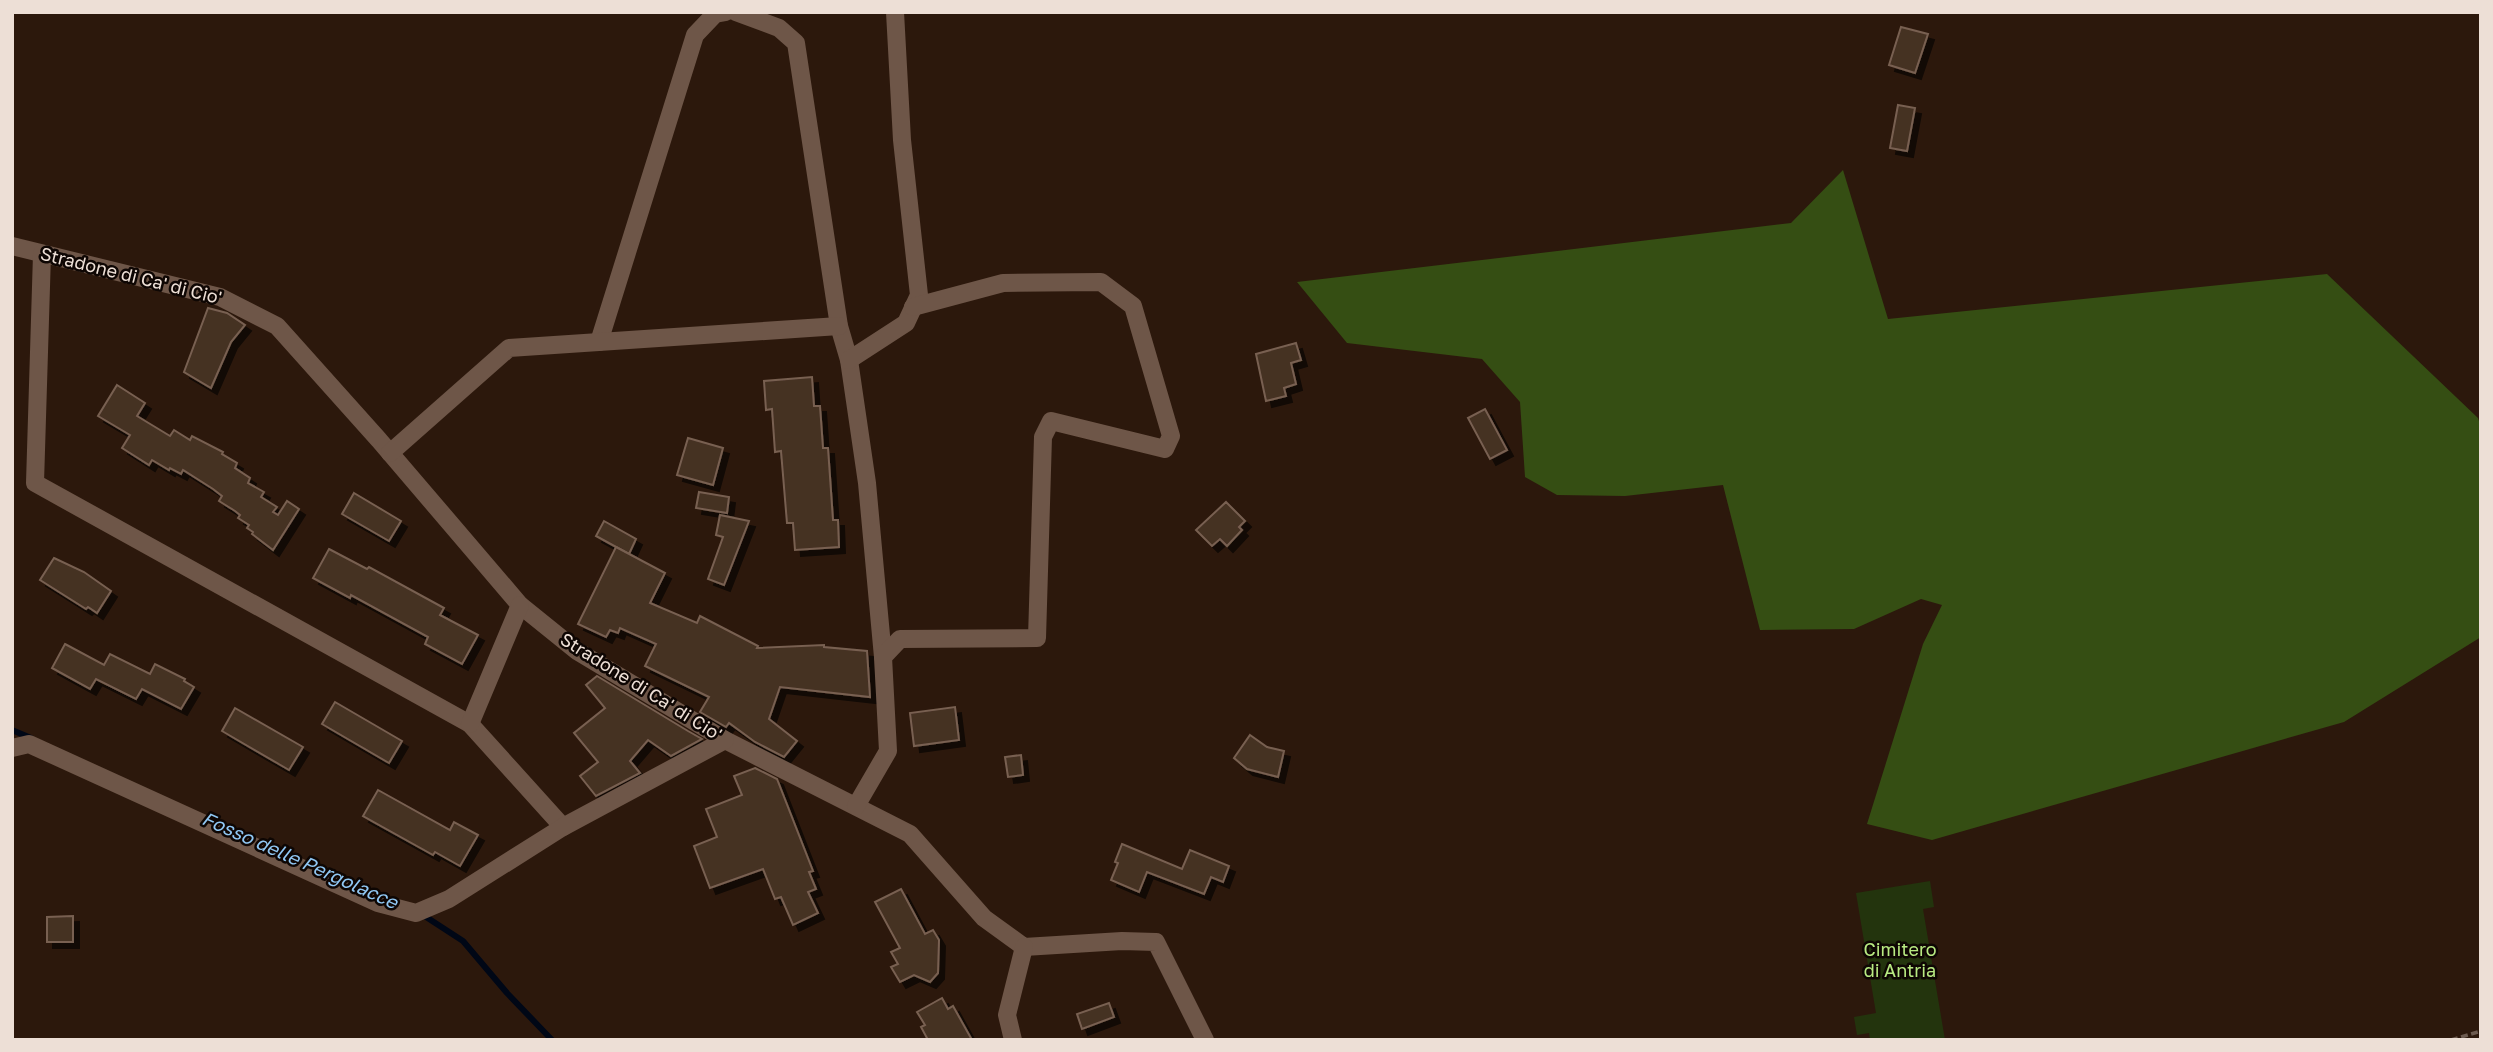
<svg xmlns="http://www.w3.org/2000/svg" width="2493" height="1052" font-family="'Golos Text',sans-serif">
  <defs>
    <filter id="shadow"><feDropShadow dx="6" dy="6" stdDeviation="0" flood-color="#0009"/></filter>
  </defs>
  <rect width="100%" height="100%" fill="#2c180c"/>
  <!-- green -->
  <path fill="#23340d" d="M1930 881 1934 907 1923 909 1945 1040H1870L1869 1033 1857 1035 1854 1017 1876 1013 1856 893Z"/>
  <!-- forest -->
  <path fill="#354e13" d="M1843 170 1888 319 2327 274 2478 418 2481 428V637L2344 722 1932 840 1867 824 1923 644 1942 605 1921 599 1854 629 1760 630 1723 485 1625 496 1557 495 1525 477 1520 402 1482 359 1347 343 1297 282 1791 223Z"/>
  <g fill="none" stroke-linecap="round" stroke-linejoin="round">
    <!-- stream -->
    <g stroke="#000716" stroke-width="6">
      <path d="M12 730 31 738"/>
      <path d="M423 915 463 941 507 993 552 1040"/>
    </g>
  </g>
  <!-- building -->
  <g fill="#453023" stroke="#786051" stroke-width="2" filter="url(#shadow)">
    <path d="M1901 27 1928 34 1915 73 1889 65Z"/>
    <path d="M1898 105 1915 108 1907 151 1890 148Z"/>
    <path d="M208 308 227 313 245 325 231 342 211 388 184 372Z"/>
    <path d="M1296 343 1301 360 1291 363 1296 384 1284 388 1286 396 1266 401 1256 354Z"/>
    <path d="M812 377 814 406H820L823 448H828L833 520H838L839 547 795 550 793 523H787L781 451 775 452 772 409 766 410 764 381Z"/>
    <path d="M117 385 145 403 137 416 170 436 174 430 190 440 192 436 223 452 222 454 237 463 235 468 250 478 248 483 264 492 261 497 277 507 273 512 278 515 287 501 299 509 273 550 252 534 253 532 247 528 249 525 238 518 240 515 235 511 219 501 222 496 213 489 183 470 181 474 170 468 169 470 152 460 149 465 122 448 130 435 98 416Z"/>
    <path d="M1485 409 1507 450 1490 459 1468 418Z"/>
    <path d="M688 438 723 448 713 485 677 475Z"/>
    <path d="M699 492 729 497 727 513 696 508Z"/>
    <path d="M354 493 401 521 389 541 342 514Z"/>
    <path d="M1226 502 1245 521 1239 527 1242 530 1227 546 1220 539 1212 546 1196 530Z"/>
    <path d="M720 515 749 521 724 585 708 579 723 537 716 535Z"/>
    <path d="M604 521 636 539 629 554 596 536Z"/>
    <path d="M616 547 665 573 650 603 697 623 700 616 758 646 757 648 824 645V647L867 651 870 697 780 687 769 719 797 741 784 757 755 742 729 723 726 727 700 712 709 697 645 666 656 644 620 628 618 633 610 630 606 637 578 624Z"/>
    <path d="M329 549 367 569 369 567 444 608 440 615 478 635 462 664 425 644 428 637 351 595 350 598 313 578Z"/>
    <path d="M54 558 84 572 111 591 97 613 88 607 86 609 40 580Z"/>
    <path d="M65 644 104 665 110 654 150 674 155 664 185 679 184 681 194 687 181 709 142 689 136 699 96 679 90 689 52 668Z"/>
    <path d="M597 676 688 731 702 739 671 756 648 740 630 761 640 773 596 796 580 776 598 762 574 733 605 708 586 685Z"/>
    <path d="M335 702 402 741 389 763 322 724Z"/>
    <path d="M955 707 959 740 914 746 910 713Z"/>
    <path d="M235 708 303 747 289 770 222 731Z"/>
    <path d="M1250 735 1267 747 1284 751 1278 777 1247 769 1234 758Z"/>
    <path d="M1021 755 1023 775 1008 777 1005 757Z"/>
    <path d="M755 768 777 779 813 871 809 872 816 889 808 892 818 913 793 925 781 897 775 899 763 869 710 888 694 846 717 837 706 809 742 795 734 776Z"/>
    <path d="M378 790 450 830 454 822 478 835 460 866 435 852 433 855 363 816Z"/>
    <path d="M1122 844 1182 869 1190 850 1229 866 1223 882 1211 877 1204 894 1147 872 1139 892 1111 880 1118 863 1115 862Z"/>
    <path d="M901 889 925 934 933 930 939 940 938 973 930 982 914 975 900 982 891 967 898 964 891 952 900 948 875 902Z"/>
    <path d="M73 916V942H47V917Z"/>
    <path d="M942 998 948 1009 953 1006 972 1040H928L921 1027 925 1025 917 1012Z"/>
    <path d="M1109 1003 1114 1017 1082 1029 1077 1014Z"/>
  </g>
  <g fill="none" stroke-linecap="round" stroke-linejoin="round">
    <!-- path -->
    <path stroke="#6d5b50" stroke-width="3.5" stroke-dasharray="7 3.5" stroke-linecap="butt" d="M2451 1040 2481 1031"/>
    <!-- street -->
    <g stroke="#6e5648" stroke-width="18">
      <path d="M736 12 779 28 796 43 839 326 849 360 867 483 883 657"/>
      <path d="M12 246 220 297 277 326 379 440 520 605 577 651 725 740 910 834 984 918 1024 947 1122 941 1156 942 1205 1040"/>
      <path d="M42 254 35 483 470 724 563 827"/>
      <path d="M599 342 695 35 715 14 726 12"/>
      <path d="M849 360 906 323 919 295 902 140 895 12"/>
      <path d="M390 453 509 348 839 326"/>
      <path d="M470 724 520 605"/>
      <path d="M12 748 29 744 378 903 416 913 449 899 563 827 725 740"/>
      <path d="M856 806 888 751 883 657 900 639 1037 638 1043 437 1051 421 1165 449 1171 436 1133 306 1101 282 1003 283 913 307"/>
      <path d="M1013 1040 1007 1015 1024 947"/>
    </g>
  </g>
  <g text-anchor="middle" stroke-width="5" stroke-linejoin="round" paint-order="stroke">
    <!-- street labels -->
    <g font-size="18" fill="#eddfd6" stroke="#0e0603">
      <text transform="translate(131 276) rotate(14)" y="6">Stradone di Ca' di Cio'</text>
      <text transform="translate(641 687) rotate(32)" y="6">Stradone di Ca' di Cio'</text>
    </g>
    <!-- park labels -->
    <g font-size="18" fill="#b8ea82" stroke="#0e0603">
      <text x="1900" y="956">Cimitero<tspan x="1900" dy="21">di Antria</tspan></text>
    </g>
    <!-- water labels -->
    <g font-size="19" font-style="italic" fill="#90c7f3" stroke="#0e0603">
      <text transform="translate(300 860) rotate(24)" y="7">Fosso delle Pergolacce</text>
    </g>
  </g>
  <!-- border -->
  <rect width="2493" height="1052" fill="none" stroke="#eddfd6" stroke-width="28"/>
</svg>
